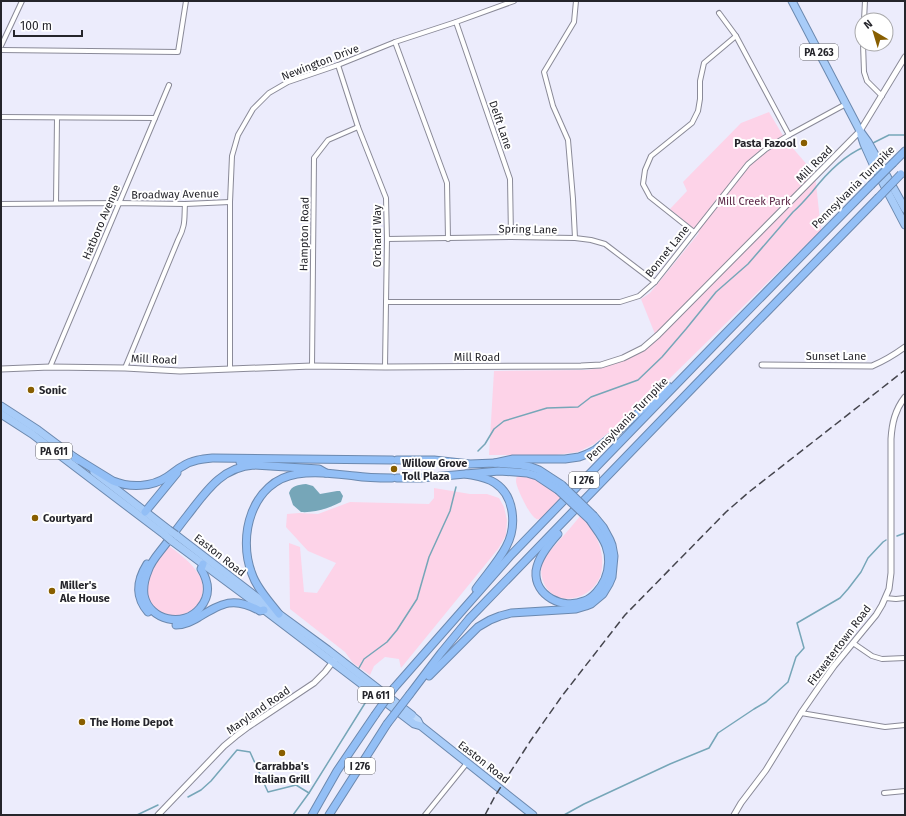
<svg xmlns="http://www.w3.org/2000/svg" width="906" height="816" font-family="'Fira Sans',sans-serif">
  <rect width="100%" height="100%" fill="#ececfc"/>
  <!-- green -->
  <g fill="#fdd3e8">
    <path d="M769 112 785 139 815 174 821 230 664 384 608 433 594 444 578 452 556 455H489L494 371 586 370 602 368 627 359 640 352 657 339 641 299 650 293 699 233 670 209 687 191 683 182 741 123Z"/>
    <path d="M519 475 532 477 564 497 541 519C538 519 537 520 535 518 529 514 516 487 516 481 516 477 517 477 519 475Z"/>
    <path d="M434 488 470 494H487L499 498 504 507 507 520 506 535 498 549 401 668 399 659 385 657 374 666 370 675 353 663 345 652 290 609 289 543 300 547 304 592 317 593 336 563 308 551 286 527 287 514 299 513 318 514 350 502 429 504 434 498Z"/>
    <path d="M581 515C589 525 596 534 600 547 603 556 603 568 600 577 590 601 553 609 543 581 541 575 540 566 544 560 547 554 552 548 557 543 565 534 573 525 581 515Z"/>
    <path d="M168 545C178 553 190 561 197 572 202 578 204 587 202 595 194 624 151 621 147 592 145 580 160 555 168 545Z"/>
  </g>
  <!-- water -->
  <path fill="#76a6b8" d="M306 484 313 486 320 494 337 491H340L343 496 341 502C330 508 314 513 301 512L293 505 289 493C292 485 298 485 306 484Z"/>
  <g fill="none" stroke-linecap="round" stroke-linejoin="round">
    <!-- stream -->
    <g stroke="#76a6b8" stroke-width="1.5">
      <path d="M871 144 889 135H905"/>
      <path d="M478 451 485 444 494 429 504 421 547 408 578 407 591 397 638 380 662 357 686 329 716 292 748 264 793 212C800 206 806 199 812 192 826 174 843 156 864 147"/>
      <path d="M897 536 905 533"/>
      <path d="M359 668 364 659 387 642 397 630 417 599 429 557 450 511 456 487"/>
      <path d="M188 797 201 790 211 781 237 750 250 752 268 792 296 785 309 793"/>
      <path d="M137 815 158 805"/>
      <path d="M293 815 309 793 367 700"/>
      <path d="M564 815 584 804 670 764 709 748 718 733 754 709 766 702 788 682 796 657 804 648 797 623 840 598 848 589 861 572 868 558 883 542 886 540"/>
    </g>
    <!-- minor casing -->
    <g stroke="#8a8a98" stroke-width="6">
      <g id="minor">
        <path d="M719 13 736 36 789 135"/>
        <path d="M864 20 865 1"/>
        <path d="M456 22 510 179 511 237"/>
        <path d="M395 42 447 183 448 239"/>
        <path d="M863 44 864 72 867 81 882 96"/>
        <path d="M1 46 22 1"/>
        <path d="M1 50 178 52 186 1"/>
        <path d="M338 65 358 127 386 198 387 239 385 367"/>
        <path d="M1 117 155 118"/>
        <path d="M56 203 57 118"/>
        <path d="M1 204 119 203 185 204 230 202"/>
        <path d="M694 232 650 197 643 184 645 170 651 156 692 123 698 111 700 99V81L704 63 736 36"/>
        <path d="M575 238 573 199 568 140 553 106 544 72 574 22 576 1"/>
        <path d="M387 239 511 237 575 238 591 240 605 244 655 282"/>
        <path d="M386 302H620L639 296 655 282 748 164 766 149 789 135 846 104"/>
        <path d="M312 366 314 158 328 140 358 127"/>
        <path d="M50 367 169 85"/>
        <path d="M125 368 178 240C186 225 184 219 185 204"/>
        <path d="M230 369V202L232 156 238 135 253 109 269 93 288 82 338 65 395 42 456 22 514 1"/>
        <path d="M885 598 896 599 905 598"/>
        <path d="M853 643 872 656 882 659 905 658"/>
        <path d="M801 713 885 727 905 725"/>
        <path d="M884 793 905 791"/>
        <path d="M425 815 467 763"/>
      </g>
    </g>
    <!-- tertiary casing -->
    <g stroke="#8a8a98" stroke-width="7">
      <g id="tertiary">
        <path d="M762 365 872 366C884 361 894 355 905 347"/>
        <path d="M1 369 50 367 125 368 180 371 312 366 385 367 581 366 601 365 623 358 643 348 658 335 860 131 905 57"/>
        <path d="M158 815 224 746 236 736 248 727 314 683 325 672 335 659"/>
        <path d="M734 815 741 803 766 770 801 713 819 687 834 666 876 615 882 605 889 589 891 573V439C892 423 895 410 905 397"/>
      </g>
    </g>
    <!-- primary casing -->
    <g stroke="#6c89af" stroke-width="8">
      <path id="primary" d="M412 715 418 720 421 726"/>
    </g>
    <!-- trunk casing -->
    <g stroke="#6c89af" stroke-width="9">
      <g id="trunk">
        <path d="M792 1 860 131 868 142 905 209"/>
        <path d="M861 135 864 144 873 164 905 225"/>
        <path d="M1 406 38 430 78 460"/>
        <path d="M1 414 32 434 165 535"/>
        <path d="M94 472 169 530"/>
        <path d="M176 535 279 614 328 650 412 715"/>
        <path d="M172 541 246 596 414 724 421 726 533 815"/>
      </g>
    </g>
    <!-- motorway casing -->
    <g stroke="#6c89af" stroke-width="9">
      <g id="motorway">
        <path d="M893 163 905 151"/>
        <path d="M74 457 113 481C130 488 152 487 167 477 173 473 177 469 183 466 192 460 203 459 213 458L392 460"/>
        <path d="M397 460H434L470 464 495 463 521 465 531 467 539 470 562 485"/>
        <path d="M240 462 255 459"/>
        <path d="M495 463 513 459H565L579 457 587 454 595 450 616 433 668 386"/>
        <path d="M466 474C475 476 486 477 495 483 515 496 517 527 506 547 498 562 486 575 476 589"/>
        <path d="M397 478H421L499 471 515 472 527 473 537 476 558 490"/>
        <path d="M145 512 177 473"/>
        <path d="M558 534C549 544 538 557 536 571 534 596 563 610 584 601 593 598 601 588 605 579 609 569 610 557 606 546 603 537 595 528 590 520"/>
        <path d="M147 564C137 580 135 597 148 612"/>
        <path d="M203 564 201 569C209 582 211 595 200 608 184 628 149 621 144 595 143 587 145 578 148 571 151 561 159 553 165 545 172 536 179 526 187 516 205 493 221 467 254 465L319 469 326 473"/>
        <path d="M279 614C270 602 257 589 252 574 237 536 252 481 297 474 317 471 336 474 355 476 368 478 380 478 392 478"/>
        <path d="M176 625C185 625 192 621 199 617 222 603 234 596 260 611L264 610"/>
        <path d="M429 676 478 627 490 620 500 616 511 613 576 609 586 606 591 604 603 594 609 584 612 577 614 556 612 545 610 540 603 527 594 516"/>
        <path d="M394 688 511 555 723 336 871 185"/>
        <path d="M410 694 441 653 469 619 708 372 878 198"/>
        <path d="M312 815 337 771 375 715"/>
        <path d="M329 815 387 724"/>
      </g>
    </g>
    <!-- minor -->
    <use href="#minor" stroke="#fff" stroke-width="4"/>
    <!-- tertiary -->
    <use href="#tertiary" stroke="#fff" stroke-width="5"/>
    <!-- primary -->
    <use href="#primary" stroke="#bed9fa" stroke-width="6"/>
    <!-- trunk -->
    <use href="#trunk" stroke="#a8ccf8" stroke-width="7"/>
    <!-- motorway -->
    <use href="#motorway" stroke="#93bff6" stroke-width="7"/>
    <!-- rail -->
    <path stroke="#45454d" stroke-width="1.5" stroke-dasharray="8 4" stroke-linecap="butt" d="M485 815 495 796 531 740 562 696 625 615 726 512 749 492 905 370"/>
    <!-- trunk-bridge casing -->
    <g stroke="#6c89af" stroke-width="9" stroke-linecap="butt">
      <g id="trunk-bridge">
        <path d="M169 530 176 535"/>
        <path d="M165 535 172 541"/>
      </g>
    </g>
    <!-- motorway-bridge casing -->
    <g stroke="#6c89af" stroke-width="9" stroke-linecap="butt">
      <g id="motorway-bridge">
        <path d="M871 185 893 163"/>
        <path d="M878 198 901 174"/>
        <path d="M562 485 594 516"/>
        <path d="M558 490 590 520"/>
        <path d="M375 715 394 688"/>
        <path d="M387 724 410 694"/>
      </g>
    </g>
    <!-- trunk-bridge -->
    <use href="#trunk-bridge" stroke="#a8ccf8" stroke-width="7"/>
    <!-- motorway-bridge -->
    <use href="#motorway-bridge" stroke="#93bff6" stroke-width="7"/>
  </g>
  <!-- markers -->
  <g fill="#885e00" stroke="#fff" stroke-width="1.5">
    <circle cx="804" cy="143" r="4"/>
    <circle cx="31" cy="390" r="4"/>
    <circle cx="394" cy="469" r="4"/>
    <circle cx="35" cy="518" r="4"/>
    <circle cx="52" cy="591" r="4"/>
    <circle cx="82" cy="722" r="4"/>
    <circle cx="282" cy="753" r="4"/>
  </g>
  <g text-anchor="middle" stroke-width="4" stroke-linejoin="round" paint-order="stroke">
    <!-- shield labels -->
    <g fill="#fff" stroke="#66666b" stroke-width="1">
      <rect x="800" y="44" width="38" height="16" rx="3"/>
      <rect x="36" y="443" width="36" height="16" rx="3"/>
      <rect x="569" y="472" width="30" height="16" rx="3"/>
      <rect x="358" y="687" width="36" height="16" rx="3"/>
      <rect x="345" y="758" width="30" height="16" rx="3"/>
    </g>
    <g font-size="10" font-weight="bold" fill="#25252b">
      <text x="819" y="56">PA 263</text>
      <text x="54" y="455">PA 611</text>
      <text x="584" y="484">I 276</text>
      <text x="376" y="699">PA 611</text>
      <text x="360" y="770">I 276</text>
    </g>
    <!-- street labels -->
    <g font-size="11" fill="#25252b" stroke="#fff">
      <text transform="translate(320 62) rotate(-21)" y="4">Newington Drive</text>
      <text transform="translate(501 125) rotate(71)" y="4">Delft Lane</text>
      <text transform="translate(814 164) rotate(-45)" y="4">Mill Road</text>
      <text transform="translate(853 187) rotate(-45)" y="4">Pennsylvania Turnpike</text>
      <text transform="translate(175 194) rotate(-1)" y="4">Broadway Avenue</text>
      <text transform="translate(101 222) rotate(-67)" y="4">Hatboro Avenue</text>
      <text transform="translate(528 229) rotate(1)" y="4">Spring Lane</text>
      <text transform="translate(304 234) rotate(-89)" y="4">Hampton Road</text>
      <text transform="translate(377 236) rotate(-90)" y="4">Orchard Way</text>
      <text transform="translate(667 251) rotate(-51)" y="4">Bonnet Lane</text>
      <text x="836" y="360">Sunset Lane</text>
      <text x="477" y="361">Mill Road</text>
      <text transform="translate(154 359) rotate(2)" y="4">Mill Road</text>
      <text transform="translate(627 419) rotate(-46)" y="4">Pennsylvania Turnpike</text>
      <text transform="translate(220 555) rotate(38)" y="4">Easton Road</text>
      <text transform="translate(839 645) rotate(-53)" y="4">Fitzwatertown Road</text>
      <text transform="translate(258 710) rotate(-35)" y="4">Maryland Road</text>
      <text transform="translate(484 762) rotate(38)" y="4">Easton Road</text>
    </g>
    <!-- poi labels -->
    <g font-size="11" font-weight="bold" fill="#25252b" stroke="#fff" text-anchor="start">
      <text x="796" y="147" text-anchor="end">Pasta Fazool</text>
      <text x="39" y="394">Sonic</text>
      <text x="402" y="467">Willow Grove<tspan x="402" dy="13">Toll Plaza</tspan></text>
      <text x="43" y="522">Courtyard</text>
      <text x="60" y="589">Miller's<tspan x="60" dy="13">Ale House</tspan></text>
      <text x="90" y="726">The Home Depot</text>
      <text x="282" y="770" text-anchor="middle">Carrabba's<tspan x="282" dy="13">Italian Grill</tspan></text>
    </g>
    <!-- park labels -->
    <g font-size="11" fill="#5c2847" stroke="#fff">
      <text x="754" y="205">Mill Creek Park</text>
    </g>
  </g>
  <!-- border -->
  <rect width="906" height="816" fill="none" stroke="#25252b" stroke-width="4"/>
  <!-- north arrow -->
  <g transform="translate(874 32) rotate(322)"><circle r="19" fill="#ffffff" stroke="#a8a8aa"/>
  <path d="M0-3L7 15L0 10L-7 15Z" fill="#885e00"/>
  <text y="-6" font-size="11" font-weight="bold" text-anchor="middle" fill="#25252b">N</text>
  </g>
  <!-- scale -->
  <path d="M14 30v6h68v-6" fill="none" stroke="#25252b" stroke-width="2"/>
  <text x="20" y="30" font-size="12" fill="#25252b" stroke="#ffffff" stroke-width="3" paint-order="stroke">100 m</text>
</svg>
